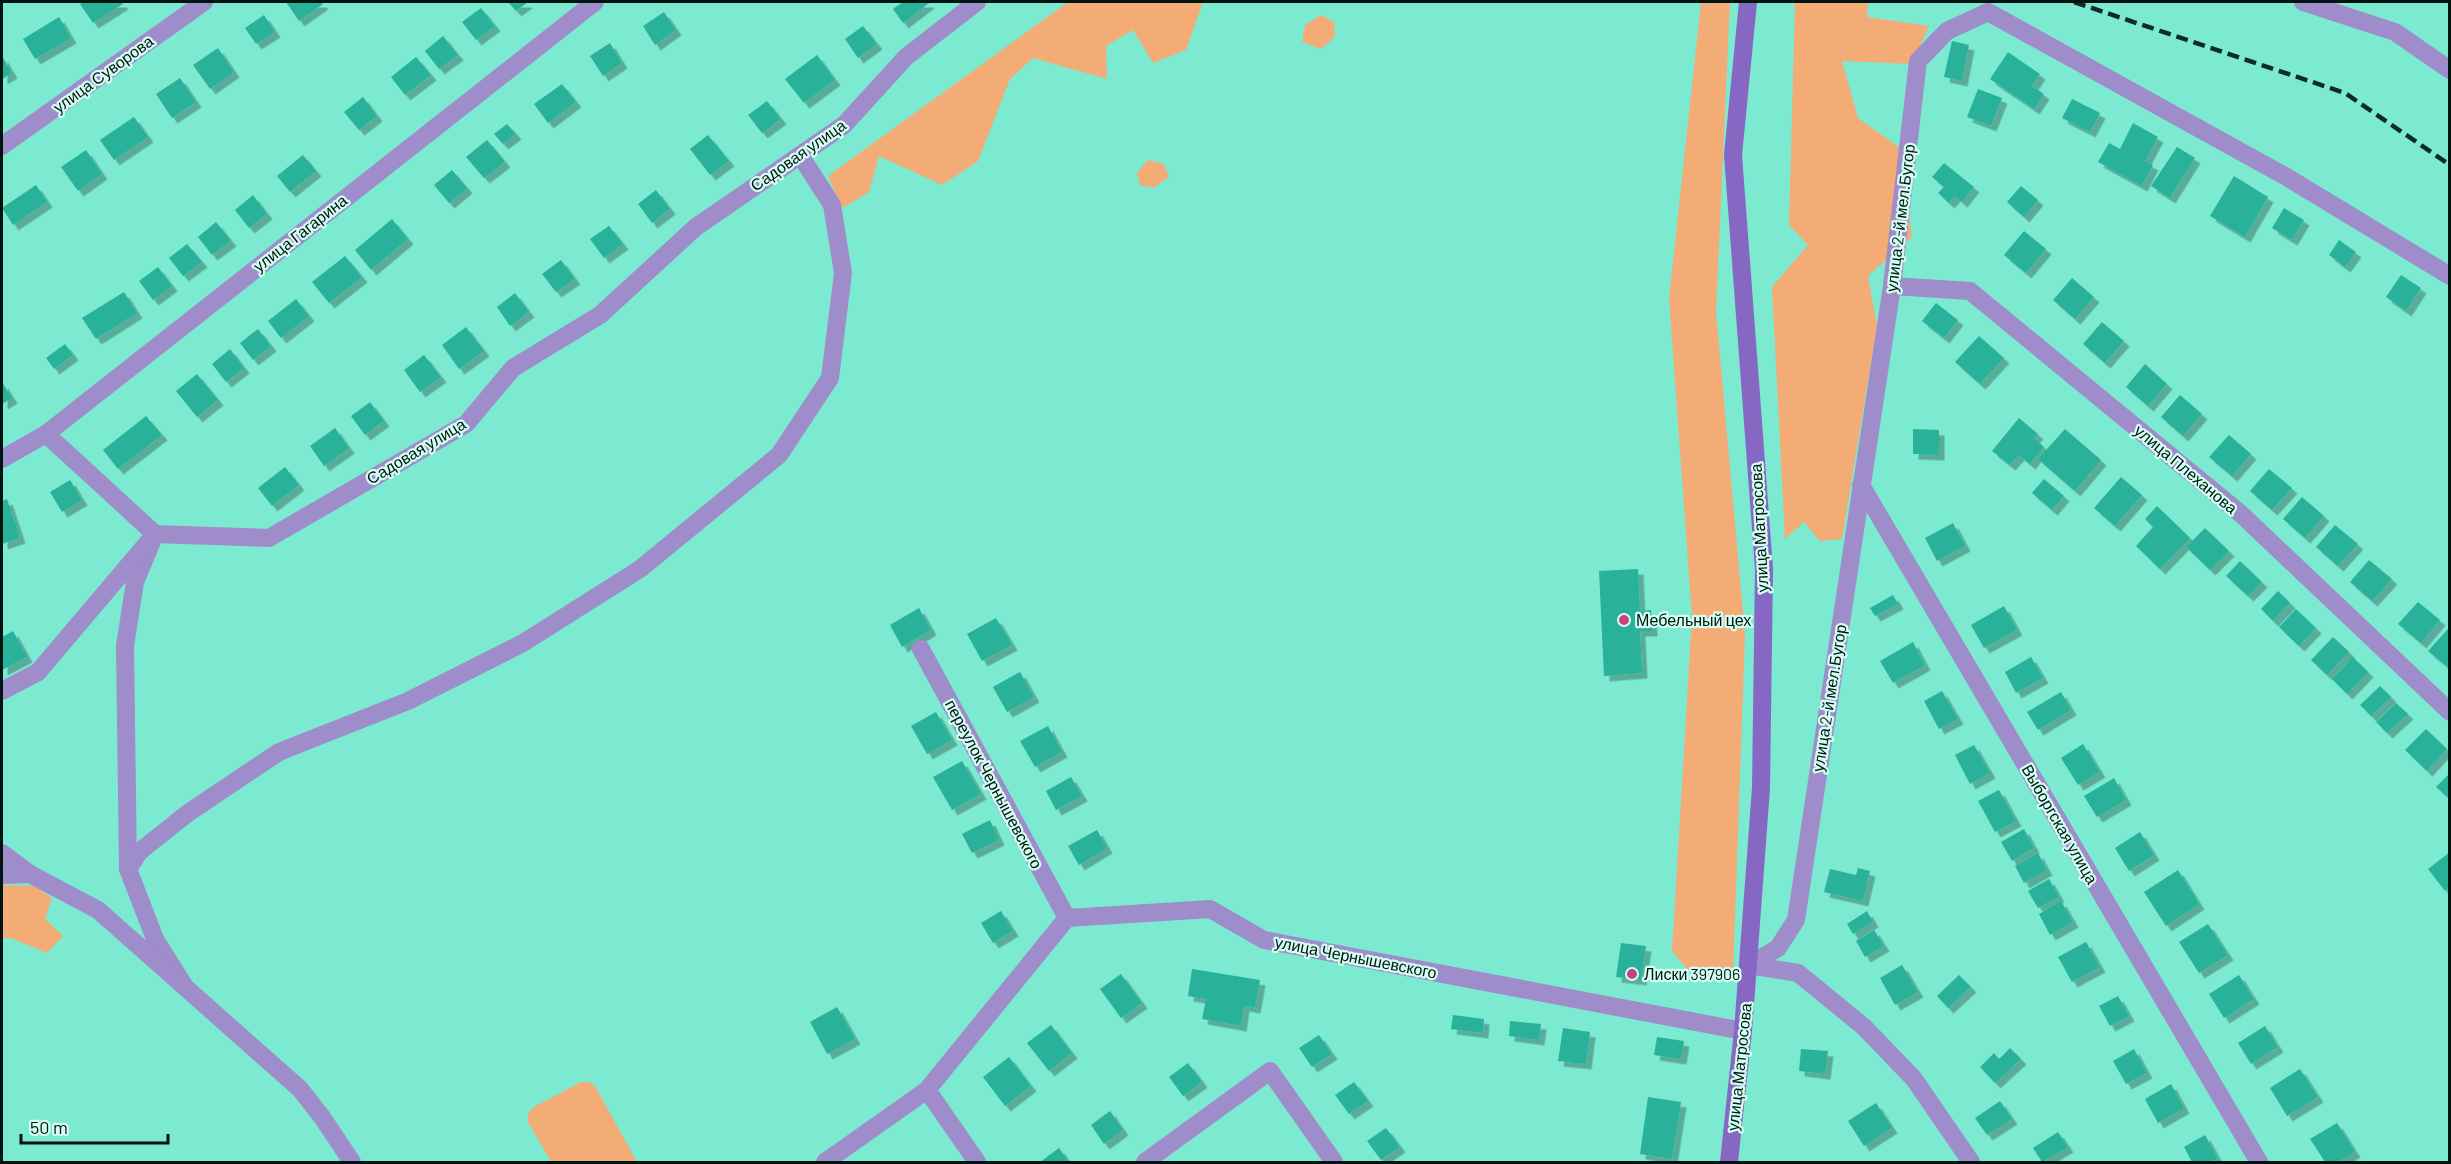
<svg xmlns="http://www.w3.org/2000/svg" width="2451" height="1164" font-family="Barlow,sans-serif">
  <defs>
    <filter id="shadow"><feDropShadow dx="5.5" dy="5.5" stdDeviation="0" flood-color="#0004"/></filter>
  </defs>
  <rect width="100%" height="100%" fill="#7bead1"/>
  <!-- green -->
  <g fill="#f4ac76">
    <path d="M1068 2H1203L1186 50 1153 63 1133 30 1106 46 1107 79 1033 58 1010 79 978 161 942 185 879 156 869 192 842 208 828 176Z"/>
    <path d="M1701 2H1730L1716 311 1745 635 1733 973C1700 988 1692 975 1672 951L1692 617 1669 299Z"/>
    <path d="M1795 2H1868L1867 17 1929 26 1912 64 1842 61 1858 118 1900 148 1912 237 1868 276 1877 326 1842 539 1820 541 1804 522 1785 539 1772 287 1808 245 1789 225Z"/>
    <path d="M1321 15 1334 22 1335 37 1321 49 1302 42 1305 25Z"/>
    <path d="M1148 160 1164 164 1169 177 1153 188 1140 185 1137 173Z"/>
    <path d="M2 885 34 886 52 898 45 919 63 936 47 953 11 938H2Z"/>
    <path d="M581 1082H589L595 1086 637 1162H551L528 1122V1114L532 1108Z"/>
  </g>
  <!-- building -->
  <g fill="#29b199" filter="url(#shadow)">
    <path d="M84 2H121L123 4 93 23 80 4Z"/>
    <path d="M286 2H321L323 4 299 21Z"/>
    <path d="M508 2H528L516 11Z"/>
    <path d="M903 2H928L929 3 903 23 893 9Z"/>
    <path d="M481 8 495 26 476 40 462 22Z"/>
    <path d="M664 12 676 30 655 45 643 26Z"/>
    <path d="M264 15 275 32 256 44 245 28Z"/>
    <path d="M59 17 71 38 35 59 23 39Z"/>
    <path d="M863 26 877 44 858 58 845 39Z"/>
    <path d="M443 36 458 55 439 69 425 51Z"/>
    <path d="M1952 41 1969 45 1962 81 1944 77Z"/>
    <path d="M610 43 622 63 603 76 590 56Z"/>
    <path d="M218 48 234 72 210 89 193 65Z"/>
    <path d="M2008 52 2040 74 2032 86 2044 94 2034 109 1990 79Z"/>
    <path d="M817 55 835 80 804 103 785 79Z"/>
    <path d="M2 56 12 73 2 79Z"/>
    <path d="M416 57 431 75 405 95 391 77Z"/>
    <path d="M180 78 196 102 172 118 156 94Z"/>
    <path d="M562 84 576 102 548 123 534 104Z"/>
    <path d="M1978 89 2002 98 1991 126 1967 117Z"/>
    <path d="M363 97 377 116 359 130 344 112Z"/>
    <path d="M2072 99 2100 113 2090 132 2062 118Z"/>
    <path d="M767 101 781 119 762 133 748 115Z"/>
    <path d="M134 117 148 137 114 160 100 140Z"/>
    <path d="M2133 123 2158 137 2145 161 2153 165 2142 186 2098 162 2109 143 2120 149Z"/>
    <path d="M507 124 516 134 503 144 494 134Z"/>
    <path d="M708 135 729 161 710 175 690 149Z"/>
    <path d="M487 140 505 162 484 178 466 157Z"/>
    <path d="M2177 147 2195 158 2170 198 2151 186Z"/>
    <path d="M86 150 102 174 78 191 61 167Z"/>
    <path d="M303 155 316 171 290 192 277 176Z"/>
    <path d="M1944 163 1974 187 1962 202 1955 196 1949 203 1938 193 1944 187 1932 177Z"/>
    <path d="M452 170 467 188 449 203 434 185Z"/>
    <path d="M2234 176 2268 197 2245 237 2210 216Z"/>
    <path d="M36 185 47 202 13 225 2 208Z"/>
    <path d="M2021 186 2038 200 2024 217 2007 202Z"/>
    <path d="M656 190 670 209 652 223 638 204Z"/>
    <path d="M253 195 267 214 249 228 235 210Z"/>
    <path d="M2284 208 2304 220 2292 240 2272 228Z"/>
    <path d="M392 219 408 239 371 270 355 250Z"/>
    <path d="M216 222 231 241 212 255 198 237Z"/>
    <path d="M609 226 623 244 604 258 590 239Z"/>
    <path d="M2024 231 2046 249 2026 273 2004 255Z"/>
    <path d="M2339 240 2356 252 2345 267 2329 255Z"/>
    <path d="M187 244 202 262 183 276 169 258Z"/>
    <path d="M345 256 362 277 329 303 312 282Z"/>
    <path d="M561 260 575 279 556 292 542 274Z"/>
    <path d="M158 267 172 286 153 300 139 281Z"/>
    <path d="M2401 275 2421 288 2406 311 2386 297Z"/>
    <path d="M2072 278 2094 297 2075 319 2053 300Z"/>
    <path d="M124 292 137 313 96 339 82 318Z"/>
    <path d="M515 293 529 312 510 326 497 307Z"/>
    <path d="M296 299 309 316 281 338 268 321Z"/>
    <path d="M1936 303 1958 320 1944 338 1922 321Z"/>
    <path d="M2102 322 2124 341 2105 363 2083 344Z"/>
    <path d="M466 327 484 351 459 369 442 345Z"/>
    <path d="M258 329 271 346 253 360 240 343Z"/>
    <path d="M1979 336 2004 358 1980 384 1955 362Z"/>
    <path d="M65 344 73 355 54 369 46 358Z"/>
    <path d="M230 349 244 368 226 382 212 364Z"/>
    <path d="M424 355 441 377 420 392 404 370Z"/>
    <path d="M2145 364 2167 384 2148 406 2126 387Z"/>
    <path d="M197 374 218 400 197 417 176 391Z"/>
    <path d="M2 382 12 398 2 404Z"/>
    <path d="M2180 395 2202 414 2183 436 2161 417Z"/>
    <path d="M370 402 384 421 365 435 351 416Z"/>
    <path d="M146 416 162 435 118 469 103 450Z"/>
    <path d="M2019 418 2038 434 2034 438 2044 447 2030 464 2019 455 2010 465 1992 451Z"/>
    <path d="M335 428 349 448 324 466 310 446Z"/>
    <path d="M1913 429 1939 430V455L1913 454Z"/>
    <path d="M2065 429 2101 460 2075 491 2038 459Z"/>
    <path d="M2229 435 2251 454 2232 476 2209 457Z"/>
    <path d="M285 467 299 485 272 506 258 488Z"/>
    <path d="M2269 469 2292 488 2272 510 2250 491Z"/>
    <path d="M2121 477 2142 495 2115 526 2094 508Z"/>
    <path d="M2044 479 2064 496 2052 510 2032 493Z"/>
    <path d="M70 480 82 500 62 512 50 492Z"/>
    <path d="M2302 497 2324 516 2305 538 2283 519Z"/>
    <path d="M7 499 20 538 2 544V501Z"/>
    <path d="M2157 506 2190 538 2160 569 2136 546 2153 527 2145 519Z"/>
    <path d="M1953 523 1965 546 1937 561 1925 538Z"/>
    <path d="M2335 525 2358 544 2338 566 2316 547Z"/>
    <path d="M2205 528 2229 551 2210 570 2186 547Z"/>
    <path d="M2369 560 2392 579 2372 601 2350 582Z"/>
    <path d="M2240 561 2262 582 2248 596 2226 576Z"/>
    <path d="M1638 569 1640 611 1651 610 1652 631H1640L1642 673 1604 676 1599 571Z"/>
    <path d="M2278 591 2290 603 2273 621 2261 609Z"/>
    <path d="M1893 595 1898 604 1875 616 1870 608Z"/>
    <path d="M2418 602 2440 620 2421 643 2398 624Z"/>
    <path d="M2004 606 2017 630 1984 648 1971 625Z"/>
    <path d="M919 608 931 630 902 647 890 625Z"/>
    <path d="M2296 609 2316 628 2299 646 2279 627Z"/>
    <path d="M996 618 1012 645 982 661 967 634Z"/>
    <path d="M2448 629 2450 631V669L2428 651Z"/>
    <path d="M13 631 27 657 2 670V637Z"/>
    <path d="M2333 637 2349 652 2327 675 2311 660Z"/>
    <path d="M1913 642 1925 665 1893 683 1880 661Z"/>
    <path d="M2031 657 2043 678 2016 693 2005 672Z"/>
    <path d="M2353 657 2368 672 2347 694 2332 679Z"/>
    <path d="M1020 672 1034 697 1007 712 993 687Z"/>
    <path d="M2380 686 2391 697 2371 716 2360 705Z"/>
    <path d="M1942 691 1958 719 1939 729 1924 701Z"/>
    <path d="M2061 692 2071 710 2038 730 2027 712Z"/>
    <path d="M2396 703 2408 714 2387 733 2376 722Z"/>
    <path d="M936 712 952 740 927 754 911 726Z"/>
    <path d="M1048 726 1062 752 1035 767 1020 741Z"/>
    <path d="M2426 729 2447 749 2427 771 2405 750Z"/>
    <path d="M2083 744 2100 772 2078 785 2061 758Z"/>
    <path d="M1974 745 1990 773 1970 784 1955 755Z"/>
    <path d="M962 761 981 794 952 810 933 777Z"/>
    <path d="M2450 773V799L2436 787Z"/>
    <path d="M1071 777 1082 796 1056 810 1046 791Z"/>
    <path d="M2114 778 2126 800 2097 817 2084 796Z"/>
    <path d="M1999 790 2016 821 1995 832 1978 801Z"/>
    <path d="M990 820 999 840 972 853 962 834Z"/>
    <path d="M2024 829 2034 848 2012 861 2001 842Z"/>
    <path d="M1097 830 1107 848 1079 865 1068 846Z"/>
    <path d="M2140 832 2154 855 2129 871 2115 848Z"/>
    <path d="M2450 852V887L2445 891 2428 869Z"/>
    <path d="M2038 853 2047 870 2024 883 2015 866Z"/>
    <path d="M1858 868 1870 871 1863 901 1824 892 1830 869 1856 875Z"/>
    <path d="M2178 870 2199 904 2166 926 2144 892Z"/>
    <path d="M2049 879 2059 897 2038 908 2028 891Z"/>
    <path d="M2061 901 2073 922 2050 935 2039 914Z"/>
    <path d="M1001 911 1013 931 993 943 981 923Z"/>
    <path d="M1867 911 1873 922 1853 934 1847 924Z"/>
    <path d="M2208 924 2228 955 2199 973 2179 942Z"/>
    <path d="M1874 930 1884 946 1865 957 1856 941Z"/>
    <path d="M2086 942 2100 967 2072 982 2058 957Z"/>
    <path d="M1621 943 1646 946 1641 980 1616 977Z"/>
    <path d="M1902 965 1918 992 1895 1005 1880 978Z"/>
    <path d="M1192 969 1260 980 1255 1008 1244 1006 1241 1026 1202 1019 1206 999 1188 996Z"/>
    <path d="M1121 974 1142 1003 1121 1018 1100 989Z"/>
    <path d="M1959 975 1971 987 1948 1008 1937 996Z"/>
    <path d="M2239 975 2254 999 2224 1018 2209 994Z"/>
    <path d="M2118 996 2129 1016 2110 1026 2099 1006Z"/>
    <path d="M837 1007 855 1039 827 1054 810 1022Z"/>
    <path d="M1453 1015 1484 1019 1483 1033 1451 1029Z"/>
    <path d="M1510 1021 1541 1024 1539 1040 1509 1036Z"/>
    <path d="M1051 1025 1072 1053 1049 1071 1027 1043Z"/>
    <path d="M2265 1026 2278 1047 2251 1064 2238 1043Z"/>
    <path d="M1563 1028 1590 1032 1586 1064 1558 1061Z"/>
    <path d="M1319 1035 1332 1054 1312 1067 1299 1048Z"/>
    <path d="M1657 1037 1684 1041 1681 1059 1654 1055Z"/>
    <path d="M2010 1048 2021 1059 1995 1083 1980 1067 1994 1053 1999 1059Z"/>
    <path d="M1801 1049 1828 1051 1825 1074 1799 1071Z"/>
    <path d="M2134 1049 2147 1073 2126 1084 2113 1061Z"/>
    <path d="M1009 1057 1031 1086 1005 1106 983 1077Z"/>
    <path d="M1188 1063 1202 1082 1183 1096 1169 1077Z"/>
    <path d="M2300 1069 2318 1097 2287 1116 2270 1088Z"/>
    <path d="M1354 1082 1368 1101 1349 1114 1335 1095Z"/>
    <path d="M2171 1084 2184 1108 2158 1123 2145 1099Z"/>
    <path d="M1648 1097 1681 1102 1672 1159 1640 1154Z"/>
    <path d="M2000 1101 2012 1119 1987 1135 1975 1118Z"/>
    <path d="M1876 1103 1892 1128 1864 1146 1848 1121Z"/>
    <path d="M1110 1111 1123 1130 1104 1144 1091 1125Z"/>
    <path d="M2337 1123 2355 1152 2338 1162H2325L2310 1139Z"/>
    <path d="M1386 1128 1400 1147 1381 1160 1367 1141Z"/>
    <path d="M2058 1132 2068 1147 2042 1162 2033 1148Z"/>
    <path d="M2205 1135 2218 1159 2211 1162H2192L2184 1147Z"/>
    <path d="M1059 1148 1069 1162H1040Z"/>
  </g>
  <g fill="none" stroke-linecap="round" stroke-linejoin="round">
    <!-- street -->
    <g stroke="#9e8ccb" stroke-width="18">
      <path d="M2303 2 2395 32 2450 70"/>
      <path d="M2 146 204 2"/>
      <path d="M1892 286 1970 291 2241 514 2450 712"/>
      <path d="M46 434 155 534 135 582 125 646 128 869 155 939 185 987"/>
      <path d="M2 459 46 434 595 2"/>
      <path d="M1861 485 2259 1162"/>
      <path d="M921 649 1067 918"/>
      <path d="M2 691 38 672 155 534 269 538 466 424 513 368 600 315 696 227 844 125 906 57 977 2"/>
      <path d="M2 853 30 874 98 910 300 1089 322 1117 352 1162"/>
      <path d="M128 869 139 852 188 813 279 752 408 701 523 643 640 569 779 455 830 378 843 273 832 205 800 155"/>
      <path d="M2 875 30 874"/>
      <path d="M1749 965 1778 948 1796 920 1892 286 1918 61 1947 31 1988 12 2285 176 2450 276"/>
      <path d="M1749 965 1798 973 1864 1027 1914 1079 1971 1162"/>
      <path d="M927 1090 977 1162"/>
      <path d="M825 1162 927 1090 1067 918 1210 909 1264 940 1743 1031"/>
      <path d="M1145 1162 1270 1071 1334 1162"/>
    </g>
    <!-- secondary -->
    <path stroke="#8667c4" stroke-width="18" d="M1729 1162 1743 1031 1761 788 1764 569 1733 155 1748 2"/>
    <!-- rail -->
    <path stroke="#0e2c26" stroke-width="4.5" stroke-dasharray="12 6" stroke-linecap="butt" d="M2074 2 2345 93 2450 165"/>
  </g>
  <!-- markers -->
  <g fill="#ca427d" stroke="#d5fef3" stroke-width="2">
    <circle cx="1624" cy="620" r="6"/>
    <circle cx="1632" cy="974" r="6"/>
  </g>
  <g text-anchor="middle" stroke-width="4.5" stroke-linejoin="round" paint-order="stroke">
    <!-- street labels -->
    <g font-size="16" fill="#001410" stroke="#d5fef3">
      <text transform="translate(103 74) rotate(-36)" y="6">улица Суворова</text>
      <text transform="translate(798 155) rotate(-35)" y="6">Садовая улица</text>
      <text transform="translate(1900 218) rotate(-83)" y="6">улица 2-й мел.Бугор</text>
      <text transform="translate(300 233) rotate(-38)" y="6">улица Гагарина</text>
      <text transform="translate(416 451) rotate(-31)" y="6">Садовая улица</text>
      <text transform="translate(2186 469) rotate(40)" y="6">улица Плеханова</text>
      <text transform="translate(1759 528) rotate(-93)" y="6">улица Матросова</text>
      <text transform="translate(1829 698) rotate(-81)" y="6">улица 2-й мел.Бугор</text>
      <text transform="translate(994 784) rotate(62)" y="6">переулок Чернышевского</text>
      <text transform="translate(2060 824) rotate(60)" y="6">Выборгская улица</text>
      <text transform="translate(1356 957) rotate(11)" y="6">улица Чернышевского</text>
      <text transform="translate(1739 1067) rotate(-84)" y="6">улица Матросова</text>
    </g>
    <!-- poi labels -->
    <g font-size="16" fill="#001410" stroke="#d5fef3" text-anchor="start">
      <text x="1636" y="626">Мебельный цех</text>
      <text x="1644" y="980">Лиски 397906</text>
    </g>
  </g>
  <!-- border -->
  <rect width="2451" height="1164" fill="none" stroke="#001410" stroke-width="6"/>
  <!-- scale -->
  <path d="M21 1134v9h147v-9" fill="none" stroke="#001410" stroke-width="3"/>
  <text x="30" y="1134" font-size="18" fill="#001410" stroke="#d5fef3" stroke-width="4.5" paint-order="stroke">50 m</text>
</svg>
